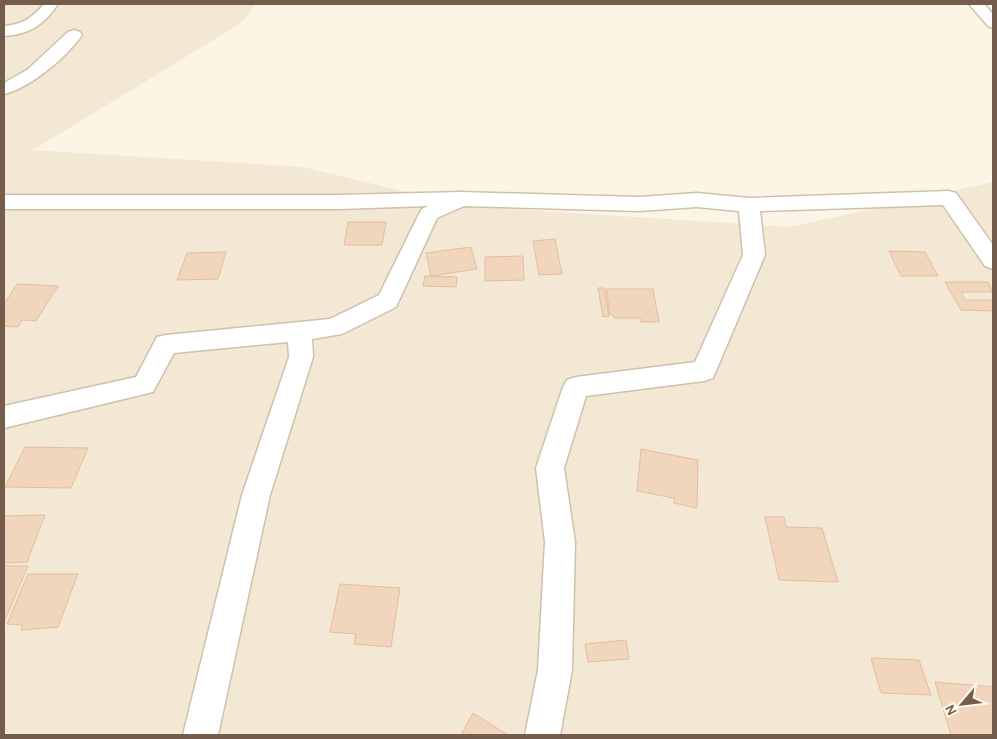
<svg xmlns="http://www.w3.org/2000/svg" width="997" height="739" font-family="Karla,sans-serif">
  <rect width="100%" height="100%" fill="#fcf5e5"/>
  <!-- residential -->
  <path fill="#f3e8d3" d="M4 4H256L240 24 33 150 303 167 465 206 790 227 993 182V735H4Z"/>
  <!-- building -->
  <g fill="#f1d6bd" stroke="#e3be9e">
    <path d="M348 222H386L382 245H344Z"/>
    <path d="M555 239 562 274 539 275 533 241Z"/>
    <path d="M471 247 477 269 431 276 426 253Z"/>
    <path d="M889 251 925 252 938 276H901Z"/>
    <path d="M226 252 218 279 177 280 187 253Z"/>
    <path d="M523 256 524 280 485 281V257Z"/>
    <path d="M425 276 457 277 456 287 423 286Z"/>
    <path d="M945 282H988L993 292H961L965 300H993V311L961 310Z"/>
    <path d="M17 284 58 286 36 321 22 320 18 327 4 326V304Z"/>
    <path d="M598 288H604L609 316 603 317Z"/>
    <path d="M606 289H653L659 322H641L640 318H614L613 315H610Z"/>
    <path d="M25 447 88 448 71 488 5 487Z"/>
    <path d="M641 449 698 460 697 508 674 503V498L637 491Z"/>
    <path d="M45 515 27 562 4 563V516Z"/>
    <path d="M765 517H784L786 527 822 528 838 582 779 580Z"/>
    <path d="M4 566H28L4 622Z"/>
    <path d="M28 574H78L58 627 21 630 23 625 7 624Z"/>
    <path d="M340 584 400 588 391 647 354 644 356 634 330 632Z"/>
    <path d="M626 640 629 659 588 662 585 644Z"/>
    <path d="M871 658 919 660 931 695 881 693Z"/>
    <path d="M935 682 993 687V735H951Z"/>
    <path d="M473 713 508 735H461Z"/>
  </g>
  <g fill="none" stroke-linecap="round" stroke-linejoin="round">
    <!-- minor casing -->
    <g stroke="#cfc0ae" stroke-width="3">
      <g id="minor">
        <path d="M44 4H58C44 25 30 34 4 36V26C22 25 32 18 44 4Z"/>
        <path d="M969 4H984L993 14V28L988 26Z"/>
        <path d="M74 30 80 32 82 35C67 57 30 88 4 94V83L27 70 68 32Z"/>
        <path d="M949 191 956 193 993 245V269L985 266 943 205 760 211 765 255 713 378 704 381 586 396 564 468 575 542 572 670 560 735H525L538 670 545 542 536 468 563 387 567 380 576 377 695 362 743 255 739 211 697 207 639 211 464 206 437 218 396 307 342 334 312 339 313 357 270 495 218 735H183L242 495 289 357 288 342 174 353 153 392 4 428V406L136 377 157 337 166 335 330 319 379 295 419 214 422 209 428 206 339 209H4V195H339L461 192 639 197 697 193 749 198Z"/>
      </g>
    </g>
    <!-- minor -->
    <use href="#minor" fill="#fff" fill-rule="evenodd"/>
  </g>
  <!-- border -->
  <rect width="997" height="739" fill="none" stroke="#745d4a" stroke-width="10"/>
  <!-- north arrow -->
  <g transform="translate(962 704) rotate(242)" stroke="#fff9eb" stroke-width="4" paint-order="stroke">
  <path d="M0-4L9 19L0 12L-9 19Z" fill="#745d4a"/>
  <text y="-8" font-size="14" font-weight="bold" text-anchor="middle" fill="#745d4a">N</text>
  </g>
</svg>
